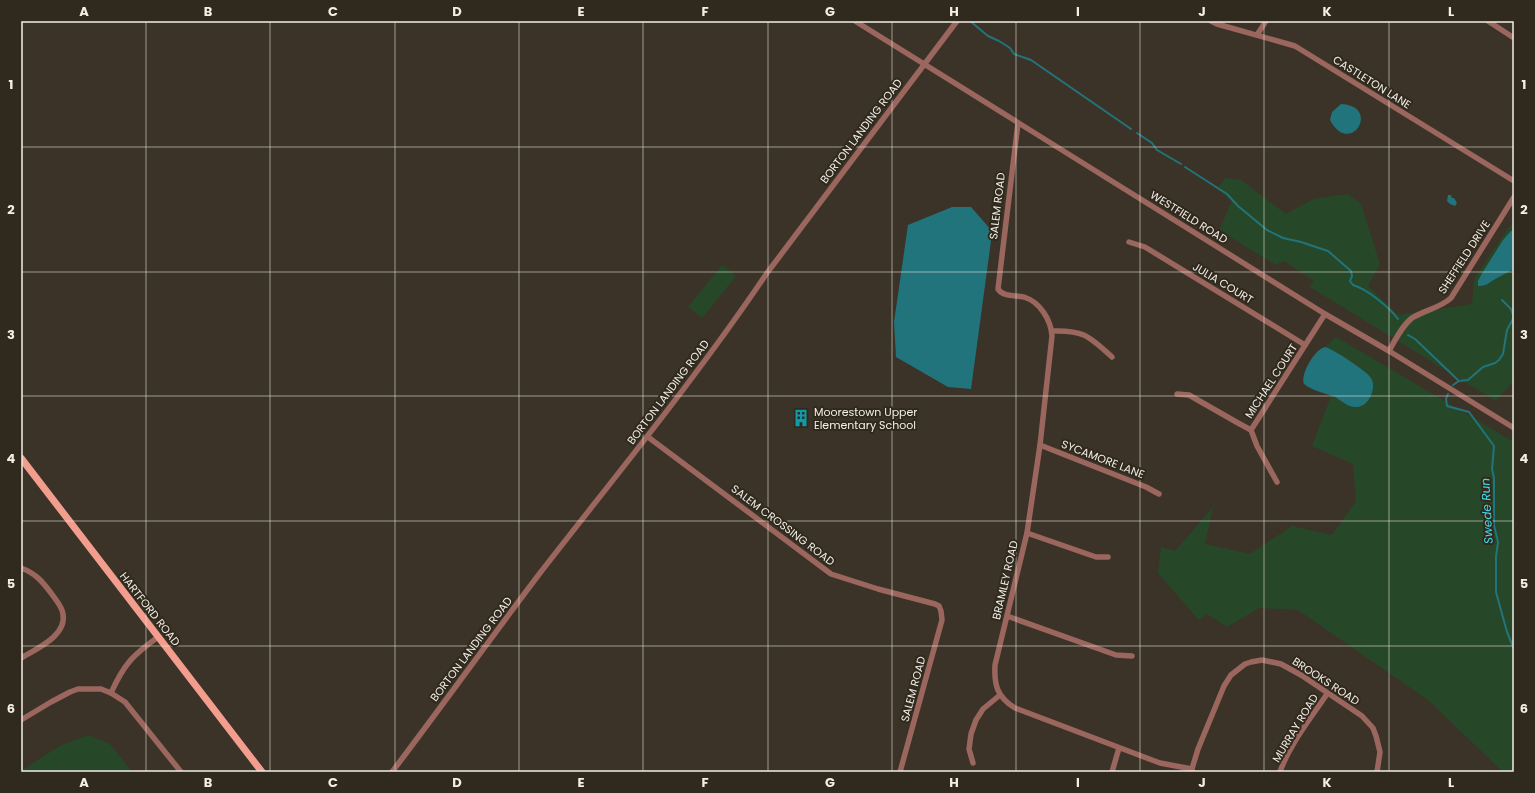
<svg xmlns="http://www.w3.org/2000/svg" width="1535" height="793" font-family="Poppins,sans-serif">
  <rect width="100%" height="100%" fill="#3b3327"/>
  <!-- green -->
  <g fill="#264829">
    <path d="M1225 178 1241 180 1286 214 1313 199 1348 194 1361 204 1380 264 1368 286 1398 315 1472 304 1474 279 1511 224 1514 226V381L1496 401 1310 287 1314 281 1284 261 1276 265 1219 230 1232 201 1217 189Z"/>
    <path d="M722 265 736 276 702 318 688 307Z"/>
    <path d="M1336 337 1514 442V772H1503L1428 700 1298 610 1259 608 1227 627 1207 614 1199 620 1158 573 1161 547 1175 551 1213 507 1205 544 1250 554 1292 526 1332 535 1356 501 1353 464 1312 446 1331 396C1351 404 1361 418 1372 391L1363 369 1325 347Z"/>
    <path d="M89 735 110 744 132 772H21V771L61 745Z"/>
  </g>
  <!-- water -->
  <g fill="#22747c">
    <path d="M1341 104C1382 106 1350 158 1330 120L1332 112Z"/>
    <path d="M1448 195H1451L1452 198H1454L1457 203 1455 206 1450 204 1447 201Z"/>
    <path d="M952 207H971L991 230V241L971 389 948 387 896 357 894 322 908 225Z"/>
    <path d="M1511 231H1514V269C1509 272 1504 274 1499 277 1492 280 1487 287 1478 286V281L1481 275 1503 240Z"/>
    <path d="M1325 347C1333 349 1367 371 1371 378 1377 387 1369 407 1357 407 1349 408 1342 401 1335 397 1325 393 1313 391 1304 384 1300 374 1315 349 1325 347Z"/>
  </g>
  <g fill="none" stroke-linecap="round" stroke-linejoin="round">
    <!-- stream -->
    <g stroke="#22747c" stroke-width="2">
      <path d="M970 21 988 36 999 41 1010 48 1014 54 1031 60 1131 129"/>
      <path d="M1137 133 1152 143 1157 150 1181 164"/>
      <path d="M1185 167 1227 194 1238 206 1267 230 1283 238 1301 242 1328 251 1351 271 1352 276 1350 281 1353 285C1367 289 1389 307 1398 319"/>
      <path d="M1502 300 1511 309 1514 318"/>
      <path d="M1408 335 1415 339 1459 381"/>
      <path d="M1453 385 1459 381 1468 380 1483 367 1495 363 1499 360 1503 354 1507 330 1514 317"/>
      <path d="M1448 394 1446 399 1447 406 1469 412 1494 446 1492 469 1494 478V525L1498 542 1496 557V592L1507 632 1514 649"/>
    </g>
    <!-- minor -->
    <g stroke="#9b665d" stroke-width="5.5">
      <path d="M855 21 1325 314 1389 351 1514 428"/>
      <path d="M1211 21 1217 24 1295 46 1514 181"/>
      <path d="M1488 21 1514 38"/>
      <path d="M1257 35 1266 21"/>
      <path d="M1018 123 998 289C1003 297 1015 295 1024 297 1040 302 1051 320 1052 336L1040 445 1027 533 995 665C994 685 997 697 1015 708L1160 763 1192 769"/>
      <path d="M1129 242 1145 247 1305 345"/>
      <path d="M1052 331C1084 330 1089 336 1112 357"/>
      <path d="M1389 351C1395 340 1402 326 1412 318 1425 310 1440 308 1451 298L1514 197"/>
      <path d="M1177 394 1189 395 1238 423 1251 430"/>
      <path d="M648 437 831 574 878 589 935 604 939 606 941 611 942 620 900 772"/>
      <path d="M1040 445 1146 487 1159 494"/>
      <path d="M1277 482 1257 446 1251 430 1325 314"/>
      <path d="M1027 533 1096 557H1108"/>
      <path d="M21 568C35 573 42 581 51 593 55 599 62 606 63 614 67 636 36 649 21 658"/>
      <path d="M1007 616 1116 655 1132 656"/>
      <path d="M111 693C124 664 133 655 158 637"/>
      <path d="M21 720 51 702 70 692 78 689H101L111 693 125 702 181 772"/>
      <path d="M973 763 969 749 971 734 976 720 983 709 1000 695"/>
      <path d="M392 772C442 706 490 639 540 573 617 474 697 377 767 273L957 21"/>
      <path d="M1112 772 1119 748"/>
      <path d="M1191 772 1198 749 1224 686 1231 675 1245 664 1251 662 1262 660 1281 664 1301 675 1362 716 1373 728 1376 736 1380 752 1377 772"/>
      <path d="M1280 772C1289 745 1311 718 1327 694"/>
    </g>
    <!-- major -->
    <path stroke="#f39d8e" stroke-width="7" d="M21 458 262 772"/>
  </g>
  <!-- grid -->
  <path fill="none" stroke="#f3eee6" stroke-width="1" stroke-opacity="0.55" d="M146 21V772M270 21V772M395 21V772M519 21V772M643 21V772M768 21V772M892 21V772M1016 21V772M1140 21V772M1264 21V772M1389 21V772M21 147H1514M21 272H1514M21 396H1514M21 521H1514M21 646H1514"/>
  <!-- icons -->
  <defs>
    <g id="building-bare" transform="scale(1.38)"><path d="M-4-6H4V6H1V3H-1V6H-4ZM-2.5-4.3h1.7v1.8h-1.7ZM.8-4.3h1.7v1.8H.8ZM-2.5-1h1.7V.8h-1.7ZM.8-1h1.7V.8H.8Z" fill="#0f9aa8" stroke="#30291d" stroke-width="2.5" paint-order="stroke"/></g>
  </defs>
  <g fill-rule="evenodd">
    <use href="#building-bare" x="801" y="418"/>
  </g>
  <g text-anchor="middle" stroke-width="4" stroke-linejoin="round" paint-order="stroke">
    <!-- street labels -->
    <g font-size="11" fill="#f3eee6" stroke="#30291d">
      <text transform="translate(1372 82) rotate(32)" y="4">CASTLETON LANE</text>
      <text transform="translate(861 131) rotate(-53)" y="4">BORTON LANDING ROAD</text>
      <text transform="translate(997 206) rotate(-83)" y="4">SALEM ROAD</text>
      <text transform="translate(1189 217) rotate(32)" y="4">WESTFIELD ROAD</text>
      <text transform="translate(1464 257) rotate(-57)" y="4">SHEFFIELD DRIVE</text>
      <text transform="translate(1223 283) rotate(31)" y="4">JULIA COURT</text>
      <text transform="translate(1271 381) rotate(-57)" y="4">MICHAEL COURT</text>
      <text transform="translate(668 392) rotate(-53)" y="4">BORTON LANDING ROAD</text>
      <text transform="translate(1103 459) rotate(21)" y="4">SYCAMORE LANE</text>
      <text transform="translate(783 525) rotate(37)" y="4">SALEM CROSSING ROAD</text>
      <text transform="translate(1005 580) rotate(-77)" y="4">BRAMLEY ROAD</text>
      <text transform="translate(150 609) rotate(52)" y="4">HARTFORD ROAD</text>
      <text transform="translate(471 649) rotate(-53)" y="4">BORTON LANDING ROAD</text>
      <text transform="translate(1326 681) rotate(33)" y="4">BROOKS ROAD</text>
      <text transform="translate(913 689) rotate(-75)" y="4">SALEM ROAD</text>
      <text transform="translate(1295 728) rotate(-59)" y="4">MURRAY ROAD</text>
    </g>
    <!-- poi labels -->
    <g font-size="11" fill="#f3eee6" stroke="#30291d" text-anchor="start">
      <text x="814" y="416">Moorestown Upper<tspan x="814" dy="13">Elementary School</tspan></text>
    </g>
    <!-- water labels -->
    <g font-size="12" font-style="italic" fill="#3fdbea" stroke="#30291d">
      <text transform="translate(1487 511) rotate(-93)" y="4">Swede Run</text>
    </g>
  </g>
  <!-- border -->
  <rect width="1535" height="793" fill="none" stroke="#30291d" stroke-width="44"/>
  <rect x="22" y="22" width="1491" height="749" fill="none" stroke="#f3eee6" stroke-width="1.5"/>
  <g font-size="13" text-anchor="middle" font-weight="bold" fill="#f3eee6">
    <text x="84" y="16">A</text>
    <text x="208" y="16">B</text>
    <text x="333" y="16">C</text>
    <text x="457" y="16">D</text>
    <text x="581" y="16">E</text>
    <text x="705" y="16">F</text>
    <text x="830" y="16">G</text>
    <text x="954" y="16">H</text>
    <text x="1078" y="16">I</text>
    <text x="1202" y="16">J</text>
    <text x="1327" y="16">K</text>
    <text x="1451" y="16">L</text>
    <text x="11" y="89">1</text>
    <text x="1524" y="89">1</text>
    <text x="11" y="214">2</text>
    <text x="1524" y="214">2</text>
    <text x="11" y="339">3</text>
    <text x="1524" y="339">3</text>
    <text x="11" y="463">4</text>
    <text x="1524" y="463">4</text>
    <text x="11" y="588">5</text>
    <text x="1524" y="588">5</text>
    <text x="11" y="713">6</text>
    <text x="1524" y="713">6</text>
    <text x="84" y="787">A</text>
    <text x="208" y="787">B</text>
    <text x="333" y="787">C</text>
    <text x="457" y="787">D</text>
    <text x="581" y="787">E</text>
    <text x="705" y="787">F</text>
    <text x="830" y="787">G</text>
    <text x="954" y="787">H</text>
    <text x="1078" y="787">I</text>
    <text x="1202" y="787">J</text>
    <text x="1327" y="787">K</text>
    <text x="1451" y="787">L</text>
  </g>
</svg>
